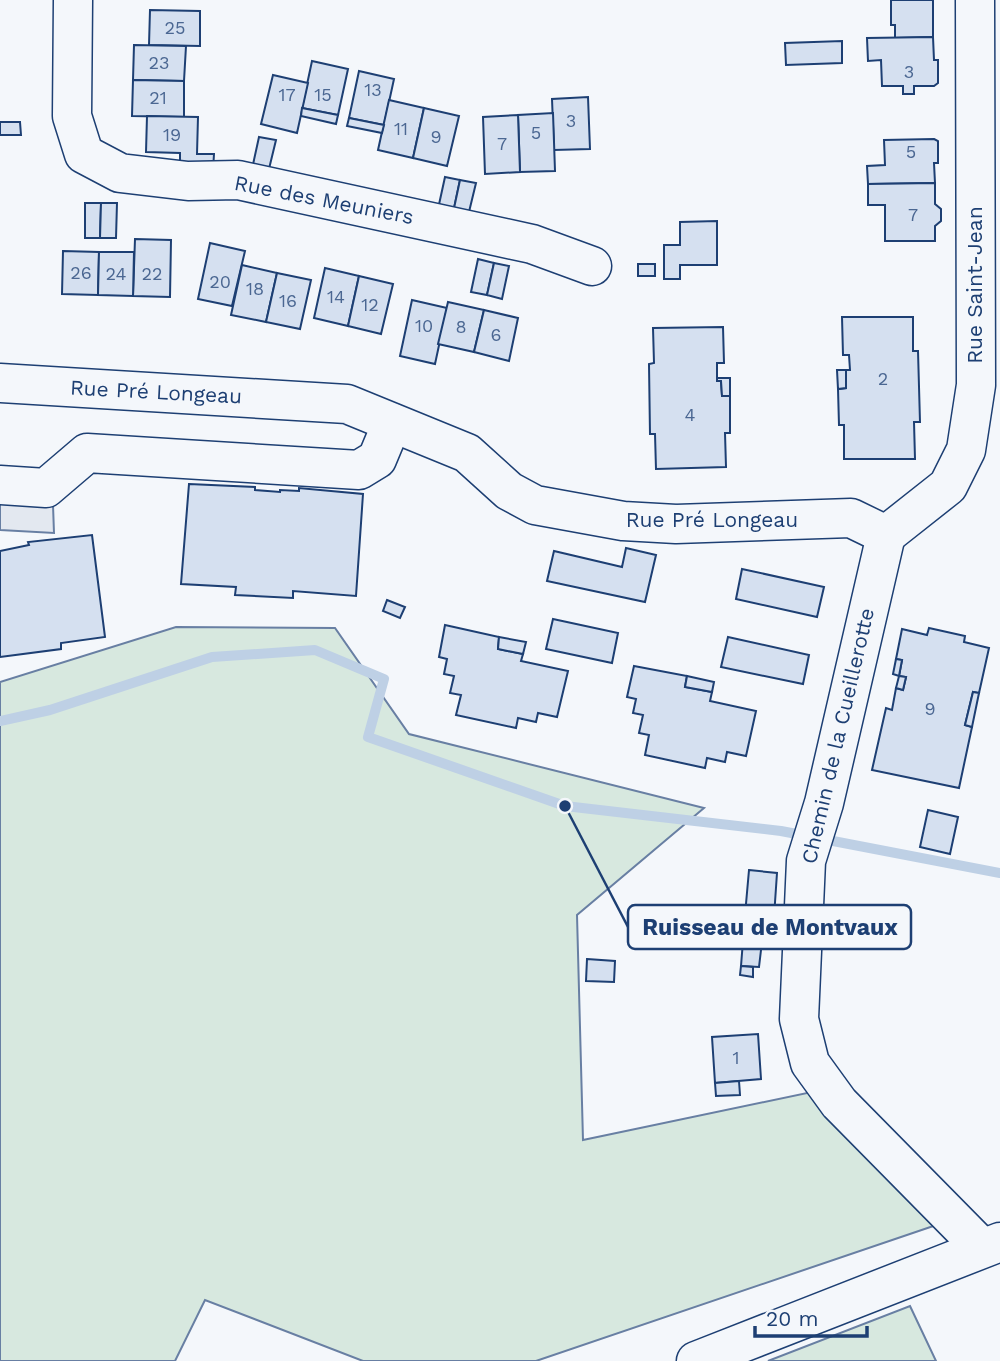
<svg xmlns="http://www.w3.org/2000/svg" width="1000" height="1361" font-family="'Work Sans',sans-serif">
  <rect width="100%" height="100%" fill="#f4f7fb"/>
  <!-- green -->
  <g fill="#d7e8df" stroke="#687fa3" stroke-width="2">
    <path d="M176 627 335 628 409 734 704 808 577 915 583 1140 826 1089 954 1219 536 1361H363L205 1300 175 1361H0V682Z"/>
    <path d="M910 1306 936 1361H768Z"/>
  </g>
  <!-- parking -->
  <path fill="#e3e8f0" stroke="#687fa3" stroke-width="2" d="M0 501 53 505 54 533 0 530Z"/>
  <g fill="none" stroke-linecap="round" stroke-linejoin="round">
    <!-- stream -->
    <path stroke="#bed0e5" stroke-width="10" d="M0 721 50 710 212 657 315 650 384 679 368 737 565 806 781 831 1000 873"/>
  </g>
  <!-- building -->
  <g fill="#d5e0f0" stroke="#1d3f73" stroke-width="2">
    <path d="M891 0H933V37L895 38V25H891Z"/>
    <path d="M150 10 200 11V46L149 45Z"/>
    <path d="M933 37 934 60H938V83L934 86H914V94H903V86H882L881 60 868 61 867 38Z"/>
    <path d="M842 41V63L786 65 785 43Z"/>
    <path d="M134 45 186 46 184 81 133 80Z"/>
    <path d="M312 61 348 69 338 115 302 108Z"/>
    <path d="M359 71 394 79 384 125 349 118Z"/>
    <path d="M273 75 308 83 297 133 261 124Z"/>
    <path d="M133 80 184 81V117L132 116Z"/>
    <path d="M588 97 590 149 554 150 552 99Z"/>
    <path d="M389 100 424 108 413 158 378 150Z"/>
    <path d="M302 108 338 115 336 124 301 116Z"/>
    <path d="M424 108 459 116 447 166 413 158Z"/>
    <path d="M553 113 555 171 520 172 518 115Z"/>
    <path d="M518 115 520 172 485 174 483 117Z"/>
    <path d="M147 116 198 117 197 154H214L213 170H180V153L146 152Z"/>
    <path d="M349 118 384 125 382 133 347 126Z"/>
    <path d="M0 122H20L21 135H0Z"/>
    <path d="M259 137 276 140 268 173 252 169Z"/>
    <path d="M934 139 938 141V163H934L935 183 868 184 867 166 885 165 884 140Z"/>
    <path d="M445 177 460 180 453 213 438 209Z"/>
    <path d="M460 180 476 183 468 216 453 213Z"/>
    <path d="M935 183V204L941 209V221L935 226V241H885V205H868V184Z"/>
    <path d="M85 203H101L100 238H85Z"/>
    <path d="M101 203H117L116 238H100Z"/>
    <path d="M717 221V265H680V279H664V245H680V222Z"/>
    <path d="M135 239 171 240 170 297 133 296Z"/>
    <path d="M210 243 245 251 232 306 198 299Z"/>
    <path d="M63 251 99 252 98 295 62 294Z"/>
    <path d="M99 252H134L133 296 98 295Z"/>
    <path d="M478 259 494 263 487 295 471 292Z"/>
    <path d="M494 263 509 266 502 299 487 295Z"/>
    <rect x="638" y="264" width="17" height="12"/>
    <path d="M242 265 277 273 266 322 231 315Z"/>
    <path d="M325 268 359 276 348 326 314 318Z"/>
    <path d="M277 273 311 280 300 329 266 322Z"/>
    <path d="M359 276 393 284 381 334 348 326Z"/>
    <path d="M412 300 447 308 435 364 400 356Z"/>
    <path d="M448 302 484 310 474 352 438 344Z"/>
    <path d="M484 310 518 318 509 361 474 352Z"/>
    <path d="M842 317H913V351H918L920 422H914L915 459H844V425H839L838 389 846 388V370H850L849 355H843Z"/>
    <path d="M723 327 724 363H717V381H721L722 396H730V433H725L726 467 656 469 655 434H650L649 364 654 363 653 328Z"/>
    <path d="M837 370H846V388L838 389Z"/>
    <path d="M717 378H730V396H722L721 381H717Z"/>
    <path d="M189 484 255 487V490L280 492V490L299 491V488L363 494 356 596 293 591V598L235 595 236 587 181 584Z"/>
    <path d="M92 535 105 637 61 643V649L0 657V551L29 545 28 542Z"/>
    <path d="M626 548 656 555 645 602 547 581 554 551 622 567Z"/>
    <path d="M742 569 824 587 817 617 736 599Z"/>
    <path d="M387 600 405 607 400 618 383 611Z"/>
    <path d="M553 619 618 633 612 663 546 649Z"/>
    <path d="M445 625 499 637 498 649 523 654 521 661 568 671 557 717 538 713 536 722 518 718 516 728 456 715 461 695 450 693 454 676 444 674 447 659 439 657Z"/>
    <path d="M929 628 965 636 964 642 989 648 979 693 973 692 965 725 972 727 959 788 872 770 886 708 892 710 896 688 903 690 906 677 899 676 902 660 896 659 902 629 927 635Z"/>
    <path d="M499 637 526 642 523 654 498 649Z"/>
    <path d="M728 637 809 655 803 684 721 667Z"/>
    <path d="M896 659 902 660 899 676 893 674Z"/>
    <path d="M634 666 687 676 685 687 712 692 710 701 756 711 746 756 727 752 725 762 707 758 705 768 645 755 649 735 639 733 643 715 633 713 636 699 627 697Z"/>
    <path d="M687 676 714 682 712 692 685 687Z"/>
    <path d="M899 676 906 677 903 690 896 688Z"/>
    <path d="M973 692 979 693 972 727 965 725Z"/>
    <path d="M928 810 958 817 950 854 920 847Z"/>
    <path d="M749 870 777 873 774 917 745 915Z"/>
    <path d="M745 915 765 916 759 967 741 966Z"/>
    <path d="M587 959 615 961 614 982 586 981Z"/>
    <path d="M741 966 753 967V977L740 975Z"/>
    <path d="M758 1034 761 1079 715 1083 712 1037Z"/>
    <path d="M739 1081 740 1095 716 1096 715 1083Z"/>
  </g>
  <g fill="none" stroke-linecap="round" stroke-linejoin="round">
    <!-- minor casing -->
    <g stroke="#1d3f73" stroke-width="41">
      <g id="minor">
        <path d="M73 0 72 116 84 154 120 173 188 181 238 180 532 244 592 266"/>
        <path d="M0 383 347 404 467 453 509 491 535 505 623 521 676 524 851 518 886 535"/>
        <path d="M0 485 46 488 87 453 359 470 377 459 392 423"/>
        <path d="M886 535 824 803 806 861 799 1019 810 1063 839 1103 982 1248"/>
        <path d="M886 535 948 486 966 450 976 385 975 0"/>
        <path d="M696 1361 1000 1242"/>
      </g>
    </g>
    <!-- minor -->
    <use href="#minor" stroke="#f4f7fb" stroke-width="38"/>
  </g>
  <g text-anchor="middle" stroke-width="5" stroke-linejoin="round" paint-order="stroke">
    <!-- number labels -->
    <g font-size="18" fill="#4b6792">
      <text x="175" y="34">25</text>
      <text x="159" y="69">23</text>
      <text x="909" y="78">3</text>
      <text x="373" y="96">13</text>
      <text x="287" y="101">17</text>
      <text x="323" y="101">15</text>
      <text x="158" y="104">21</text>
      <text x="571" y="127">3</text>
      <text x="401" y="135">11</text>
      <text x="536" y="139">5</text>
      <text x="172" y="141">19</text>
      <text x="436" y="143">9</text>
      <text x="502" y="150">7</text>
      <text x="911" y="158">5</text>
      <text x="913" y="221">7</text>
      <text x="81" y="279">26</text>
      <text x="116" y="280">24</text>
      <text x="152" y="280">22</text>
      <text x="220" y="288">20</text>
      <text x="255" y="295">18</text>
      <text x="336" y="303">14</text>
      <text x="288" y="307">16</text>
      <text x="370" y="311">12</text>
      <text x="424" y="332">10</text>
      <text x="461" y="333">8</text>
      <text x="496" y="341">6</text>
      <text x="883" y="385">2</text>
      <text x="690" y="421">4</text>
      <text x="930" y="715">9</text>
      <text x="736" y="1064">1</text>
    </g>
    <!-- street labels -->
    <g font-size="21" fill="#1d3f73" stroke="#f4f7fb">
      <text transform="translate(324 200) rotate(11)" y="7">Rue des Meuniers</text>
      <text transform="translate(975 285) rotate(-90)" y="7">Rue Saint-Jean</text>
      <text transform="translate(156 392) rotate(3)" y="7">Rue Pré Longeau</text>
      <text x="712" y="527">Rue Pré Longeau</text>
      <text transform="translate(838 736) rotate(-77)" y="7">Chemin de la Cueillerotte</text>
    </g>
  </g>
  <!-- callouts -->
  <path fill="none" stroke="#1d3f73" stroke-width="2.5" d="M565 806L628 927"/>
  <circle fill="#1d3f73" stroke="#f4f7fb" stroke-width="2.5" cx="565" cy="806" r="7"/>
  <rect fill="#f4f7fb" stroke="#1d3f73" stroke-width="2.5" x="628" y="905" width="283" height="44" rx="7"/>
  <g font-size="23" text-anchor="middle" font-weight="bold" fill="#1d3f73">
    <text x="770" y="935">Ruisseau de Montvaux</text>
  </g>
  <!-- scale -->
  <path d="M755 1326v10h112v-10" fill="none" stroke="#1d3f73" stroke-width="3.5"/>
  <text x="766" y="1326" font-size="21" fill="#1d3f73" stroke="#f4f7fb" stroke-width="5" paint-order="stroke">20 m</text>
</svg>
